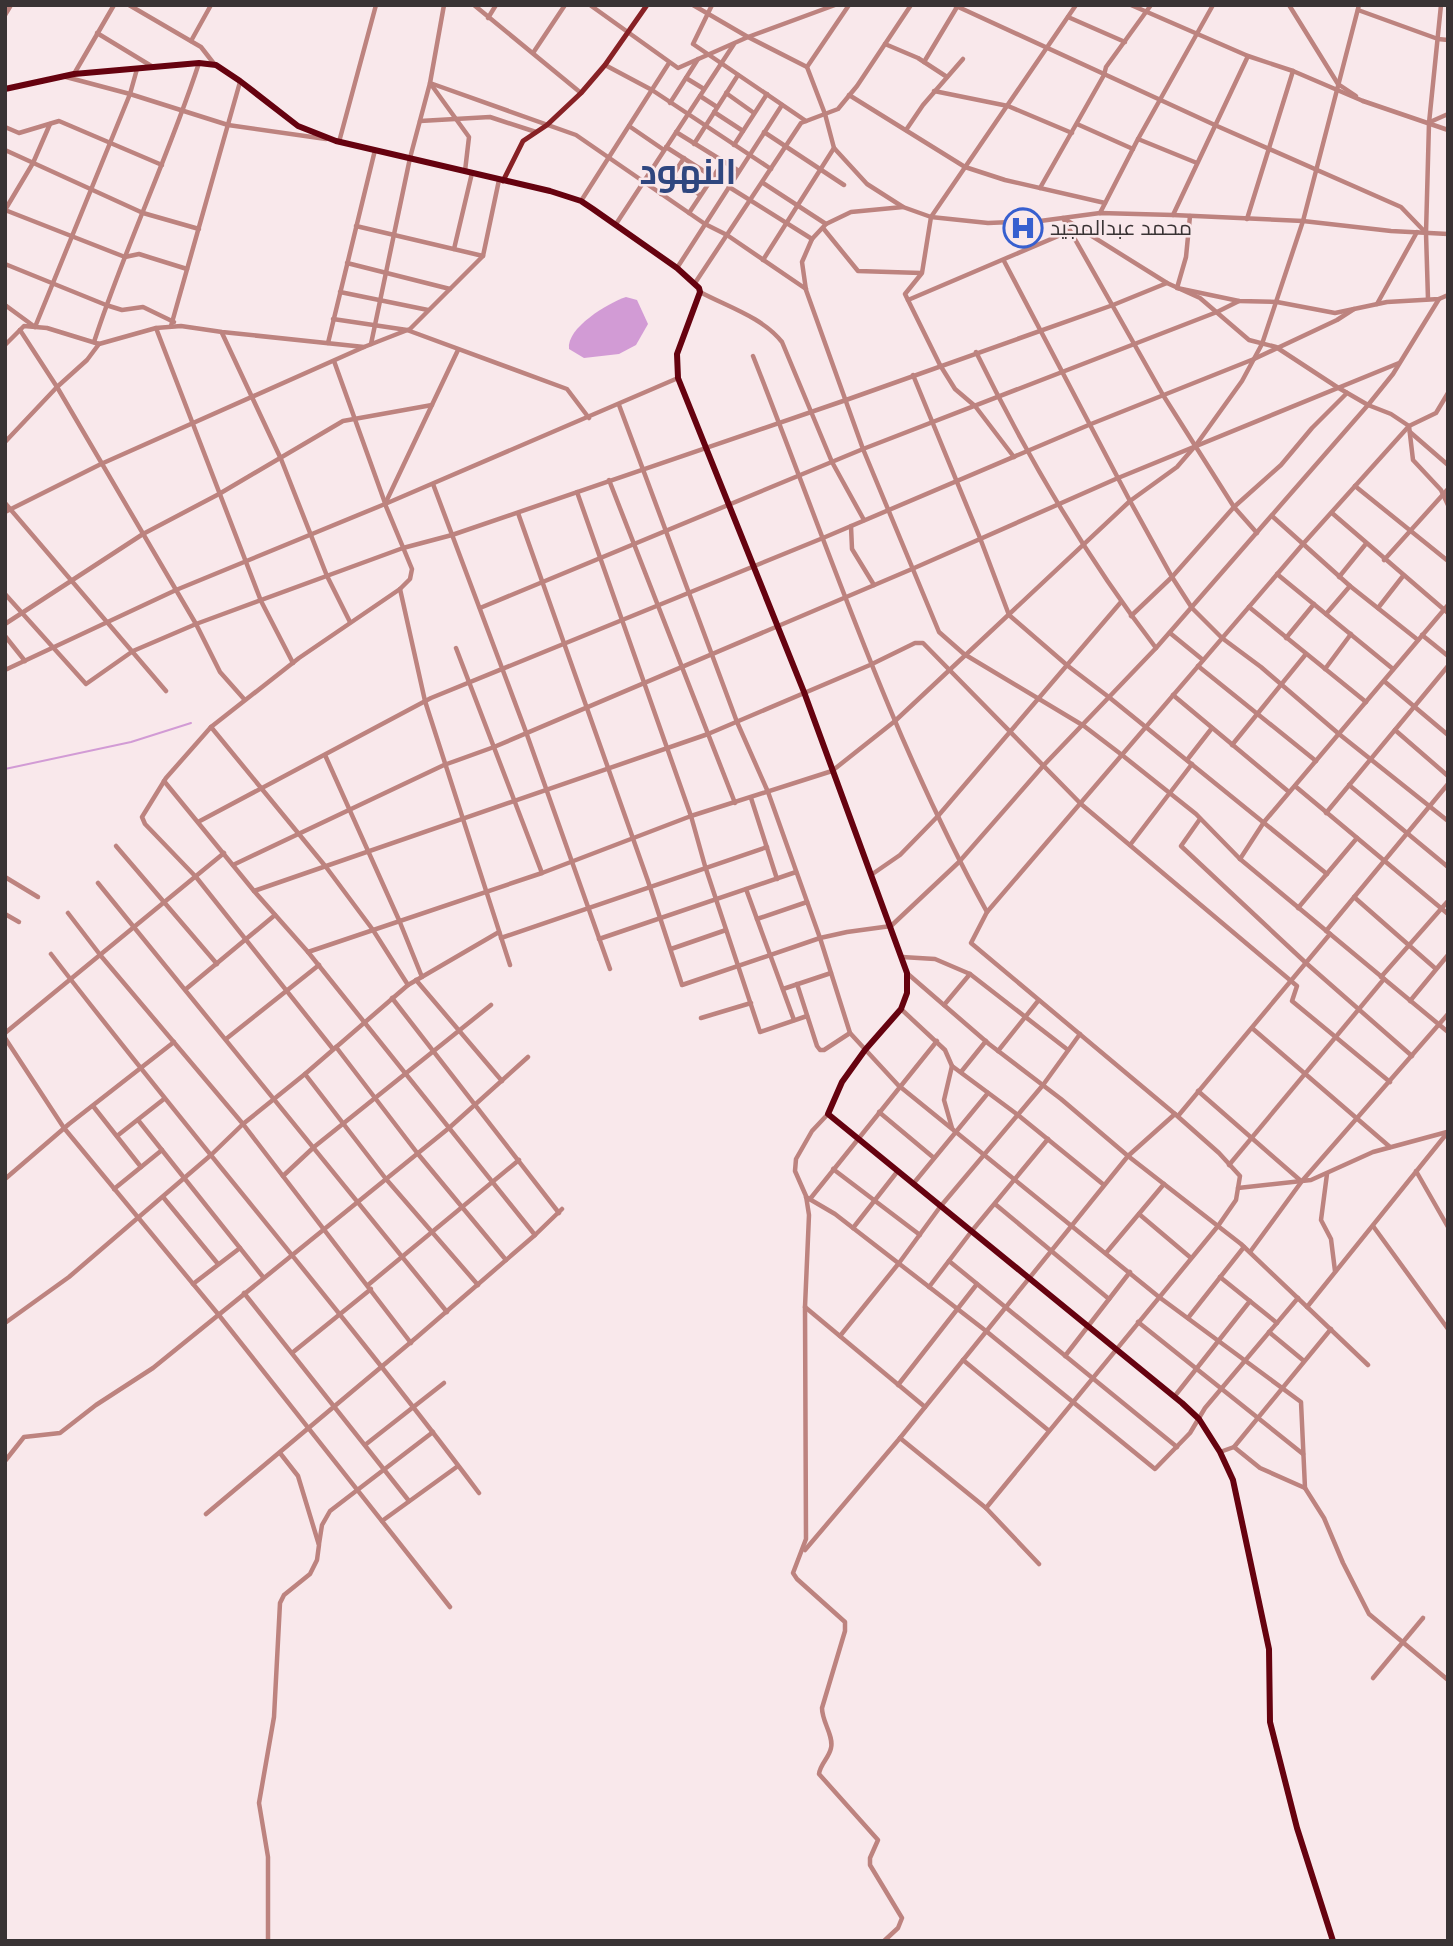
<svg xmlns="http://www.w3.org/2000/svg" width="1453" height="1946" font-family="'IBM Plex Sans',Cairo,sans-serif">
  <rect width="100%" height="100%" fill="#f9e8eb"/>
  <!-- water -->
  <path fill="#d29bd5" d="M626 297 637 300 648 324 636 345 619 354 584 358 569 349C566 328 608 303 626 297Z"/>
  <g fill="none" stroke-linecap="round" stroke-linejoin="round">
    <!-- stream -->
    <path stroke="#d29bd5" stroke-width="2" d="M5 769 131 742 191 723"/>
    <!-- minor -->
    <g stroke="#bd837f" stroke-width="4.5">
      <path d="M129 5 201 47 215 65"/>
      <path d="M444 5 430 83 469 137 465 171"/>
      <path d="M474 5 581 93"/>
      <path d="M590 5 678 68 748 37 835 5"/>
      <path d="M693 5 748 37 807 67"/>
      <path d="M712 5 693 44 806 121"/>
      <path d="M849 5 807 67 825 114 834 148 867 184 903 207 931 217 988 223 1040 221 1100 213 1173 215 1303 221 1391 231 1448 234"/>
      <path d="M954 5 1217 126 1401 207 1426 233 1429 123 1441 5"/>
      <path d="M1131 5 1248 56 1293 71 1363 101"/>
      <path d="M1289 5 1338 84 1356 96"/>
      <path d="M1358 10 1438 39 1448 40"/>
      <path d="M5 15 11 5"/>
      <path d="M1068 17 1125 42"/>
      <path d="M488 18 496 5"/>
      <path d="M97 33 153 67"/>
      <path d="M191 41 211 5"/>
      <path d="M885 44 918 58 947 77"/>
      <path d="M533 53 565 5"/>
      <path d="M924 62 957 7"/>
      <path d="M605 65 652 90 771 169"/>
      <path d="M74 74 114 5"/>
      <path d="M66 77 130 94 228 125 326 139"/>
      <path d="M686 78 704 89"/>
      <path d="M934 91 1008 106 1072 133"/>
      <path d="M726 93 754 113"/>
      <path d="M849 95 965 167 1005 180 1105 203"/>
      <path d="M700 96 717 107"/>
      <path d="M1363 101 1448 130"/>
      <path d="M670 103 698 59"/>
      <path d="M714 112 743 131"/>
      <path d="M420 121 490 117 536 132"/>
      <path d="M1430 122 1448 114"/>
      <path d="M1077 124 1133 149"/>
      <path d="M629 126 664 150"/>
      <path d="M5 127 19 133 59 121 162 165"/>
      <path d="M906 130 923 105 963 59"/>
      <path d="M676 132 739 171"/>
      <path d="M764 132 844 185"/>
      <path d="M1138 139 1197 163"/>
      <path d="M339 142 376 5"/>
      <path d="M694 144 738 75"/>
      <path d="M734 145 767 94"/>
      <path d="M666 147 713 177"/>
      <path d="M5 150 143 213 199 229"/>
      <path d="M672 176 700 195"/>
      <path d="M763 183 826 224"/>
      <path d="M729 187 812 239"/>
      <path d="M1040 188 1104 75 1106 67 1151 5"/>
      <path d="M661 194 684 158"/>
      <path d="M581 201 669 63"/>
      <path d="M903 207 851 212 826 224 812 239 802 262 806 290 863 449 939 632 964 654 1084 726 1122 755 1196 814 1240 859 1448 1032"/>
      <path d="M5 210 125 257 139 254 187 269"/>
      <path d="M5 210 33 163 50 124"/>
      <path d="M689 213 723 162"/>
      <path d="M1100 213 1138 139 1213 5"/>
      <path d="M1173 215 1248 56"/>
      <path d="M1190 216 1186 257 1177 288 1239 301 1277 302 1335 313 1387 302 1439 299 1448 295"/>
      <path d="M1247 219 1293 71"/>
      <path d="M616 224 734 44"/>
      <path d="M356 226 483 256"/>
      <path d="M823 228 858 271 921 273"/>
      <path d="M1426 233 1428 299"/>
      <path d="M454 249 472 173"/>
      <path d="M763 260 834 148"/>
      <path d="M1004 261 1130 501 1172 577 1192 608 1222 638 1261 667 1339 734 1448 821"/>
      <path d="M347 263 450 289"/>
      <path d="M5 264 106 305 122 310 143 307 174 322"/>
      <path d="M677 268 782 105"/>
      <path d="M695 283 801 123 838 109 857 86 911 5"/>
      <path d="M340 292 428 310"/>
      <path d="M700 292C728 307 762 317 782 342L832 462 864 520"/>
      <path d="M908 300 1070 231"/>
      <path d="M1377 304 1417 232"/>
      <path d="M5 305 35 327 130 94 137 69"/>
      <path d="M333 319 407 330 567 389 589 418"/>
      <path d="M171 326 240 82"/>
      <path d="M156 328 261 601 293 663"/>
      <path d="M20 330 57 387 196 624 220 672 244 699"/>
      <path d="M222 333 281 459 327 576 350 622"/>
      <path d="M94 342C125 247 168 158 199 63"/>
      <path d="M328 343 375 150"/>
      <path d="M371 344 410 158 430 83 576 135 705 224 727 235 806 289"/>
      <path d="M5 345 24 326 47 328 99 344 156 328 181 326 222 332 364 347 410 329 483 256 499 180"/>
      <path d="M976 352C1027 456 1085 556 1156 648"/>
      <path d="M753 356C827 543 889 735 987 912"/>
      <path d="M334 361 385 503"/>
      <path d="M913 375 980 538 1009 615 1068 666 1110 698 1327 874"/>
      <path d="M619 405 737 722 768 792 820 938 850 1033 898 1085 1159 1297 1301 1402 1305 1488 1324 1518 1343 1563 1369 1614 1448 1680"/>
      <path d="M1410 432 1448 465"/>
      <path d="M5 442 57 387 87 360 99 344"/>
      <path d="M1014 457 975 406 955 389 940 365 905 294 922 273 931 217 1076 5"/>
      <path d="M609 480 735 803"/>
      <path d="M433 484 526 732 610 969"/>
      <path d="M1355 486 1448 561"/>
      <path d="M577 492 691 816 705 866 760 1032 807 1016"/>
      <path d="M5 503 166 691"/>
      <path d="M5 512 101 464 364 347"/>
      <path d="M518 513 648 881 682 985 820 938 847 932 891 926 959 862 1043 766 1156 648 1368 405 1393 374 1439 299"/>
      <path d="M1332 513 1448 613"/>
      <path d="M1272 516 1350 586 1418 640"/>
      <path d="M851 526 852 549 874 585"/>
      <path d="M1257 533 1234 507 1163 395 1063 218 1167 283 1200 298 1249 340 1276 347 1337 387 1368 405 1391 414 1409 426 1413 460 1441 490 1448 505"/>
      <path d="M1384 560 1448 489"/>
      <path d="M1277 574 1393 669"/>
      <path d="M1339 577 1365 545"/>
      <path d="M400 589 425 701 510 965"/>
      <path d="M5 594 86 684 133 651 196 624 403 548 452 535 846 400 1113 305 1167 283"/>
      <path d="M1249 607 1366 702"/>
      <path d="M480 608 863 449 1217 312 1239 301"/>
      <path d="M1378 608 1403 576"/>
      <path d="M1326 614 1350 586"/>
      <path d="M1131 616 1172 577 1234 507 1281 465 1312 428 1347 393"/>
      <path d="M5 624 143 534 219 494 343 421 432 405"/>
      <path d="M1170 633 1203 660"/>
      <path d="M1422 635 1448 656"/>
      <path d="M5 636 25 661"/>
      <path d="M1286 638 1314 604"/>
      <path d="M456 648 542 873"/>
      <path d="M1198 666 1316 761"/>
      <path d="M1325 669 1351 634"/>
      <path d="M5 670 176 590 385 504 678 378"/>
      <path d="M1384 681 1448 735"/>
      <path d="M1173 695 1289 792"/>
      <path d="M211 727 326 867 373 930 408 985"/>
      <path d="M1395 730 1448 776"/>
      <path d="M1232 745 1306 654"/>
      <path d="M325 755 399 920 422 977"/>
      <path d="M1187 760 1212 728"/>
      <path d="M164 781 254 891 308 952 535 1235"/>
      <path d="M1349 785 1448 867"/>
      <path d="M1295 786 1448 914"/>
      <path d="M751 798 777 879"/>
      <path d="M1326 813 1448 666"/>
      <path d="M1200 819 1181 846 1306 963 1412 1056"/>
      <path d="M198 822 431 698 823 538 1091 424 1254 359 1337 320 1354 309"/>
      <path d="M1130 845 1192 764"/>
      <path d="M116 846 217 964"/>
      <path d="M1240 859 1264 822 1448 605"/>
      <path d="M233 865 444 765 494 747 912 569 1118 478 1399 363"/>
      <path d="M871 875 900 855 938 816 1121 602"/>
      <path d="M5 877 38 897"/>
      <path d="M98 883 447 1312"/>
      <path d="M746 889 794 1020"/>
      <path d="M254 891 708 734 870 665 915 643H923L1081 804 1297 986 1292 1001 1390 1082"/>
      <path d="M1354 897 1436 969"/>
      <path d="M1298 908 1357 838"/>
      <path d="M68 913 101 956 243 1124 411 1343"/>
      <path d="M5 914 19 922"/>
      <path d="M757 919 807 902"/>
      <path d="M1326 931 1448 784"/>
      <path d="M501 938 767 847"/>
      <path d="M599 939 796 872"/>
      <path d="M671 949 726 930"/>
      <path d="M308 952 542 873 691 816 832 771 895 721 1130 501 1177 467 1196 445 1242 381 1262 344 1303 221 1359 5"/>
      <path d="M51 954C191 1136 341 1309 479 1493"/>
      <path d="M902 957 935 959 970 974 1068 1050"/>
      <path d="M908 974 989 1044 1061 1099 1128 1156 1241 1244 1368 1365"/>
      <path d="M1381 977 1448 901"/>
      <path d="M416 980 502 1081"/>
      <path d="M797 984 817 1046 820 1050H824L850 1033"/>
      <path d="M186 989 275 915"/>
      <path d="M783 989 831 973"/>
      <path d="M392 998 559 1213"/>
      <path d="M1410 1001 1448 955"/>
      <path d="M944 1005 970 974"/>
      <path d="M901 1009 945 1050 952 1066 944 1100 952 1128"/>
      <path d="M701 1018 751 1003"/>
      <path d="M1252 1028 1390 1147"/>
      <path d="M5 1033 224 853"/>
      <path d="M5 1038 64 1128 218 1314 450 1607"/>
      <path d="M226 1039 319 965"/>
      <path d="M336 1047 418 1154 506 1260"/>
      <path d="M333 1049 196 877 145 824 142 817 166 778 211 727 299 658 400 589 410 579 412 569 385 504 458 350"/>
      <path d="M998 1051 1038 1001"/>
      <path d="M952 1066 1018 1115 1104 1185"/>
      <path d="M961 1072 986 1041"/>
      <path d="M305 1074 386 1179 478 1285"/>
      <path d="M1198 1091 1301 1181"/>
      <path d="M93 1106 141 1167"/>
      <path d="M879 1112 934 1158"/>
      <path d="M828 1114 812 1131 796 1159 795 1171 806 1196 809 1215 805 1307 806 1539 793 1573 797 1579 845 1622V1631L822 1708C822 1722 834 1736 831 1748 829 1758 820 1764 819 1774L878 1840 870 1858V1865L902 1918 898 1928 884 1941"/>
      <path d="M1178 1116 1330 934"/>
      <path d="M138 1120 263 1277"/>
      <path d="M117 1136 164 1099"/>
      <path d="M1229 1165 1384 979"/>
      <path d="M833 1169 920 1235"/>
      <path d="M1416 1171 1448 1227"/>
      <path d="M1327 1174 1321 1220 1331 1239 1335 1271"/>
      <path d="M283 1176 314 1147 491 1005"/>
      <path d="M5 1179 69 1124 174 1042"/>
      <path d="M913 1184 988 1093"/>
      <path d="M1238 1188 1311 1180 1373 1152 1447 1132"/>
      <path d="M114 1189 162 1150"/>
      <path d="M163 1197 218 1264"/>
      <path d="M806 1197 835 1214 986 1331 1155 1469 1190 1433 1205 1408 1298 1298"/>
      <path d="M810 1199 937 1041"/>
      <path d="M995 1204 1109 1299"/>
      <path d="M1139 1214 1191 1258"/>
      <path d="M1373 1226 1448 1329"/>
      <path d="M853 1228 897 1172"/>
      <path d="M1250 1252 1302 1181 1448 1014"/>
      <path d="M1106 1253 1164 1184"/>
      <path d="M949 1261 1177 1447"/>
      <path d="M1220 1277 1277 1323"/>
      <path d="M193 1284 240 1248"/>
      <path d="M368 1285 519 1160"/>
      <path d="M929 1287 971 1232 1048 1139"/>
      <path d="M244 1293 409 1501"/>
      <path d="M805 1307 925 1407"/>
      <path d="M1307 1307 1448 1132"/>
      <path d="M1188 1318 1244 1247"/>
      <path d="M1138 1322 1303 1454"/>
      <path d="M5 1323 69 1277 211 1155 243 1124 305 1074 408 985 499 932"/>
      <path d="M1269 1332 1304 1361"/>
      <path d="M840 1336 899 1263 940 1207 1043 1085 1080 1034"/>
      <path d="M292 1353 371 1289"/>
      <path d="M1065 1356 1130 1272"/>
      <path d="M963 1360 1048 1430"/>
      <path d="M898 1385 977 1284"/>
      <path d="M1174 1397 1250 1301"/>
      <path d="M900 1438 986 1508 1039 1564"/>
      <path d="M365 1445 444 1383"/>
      <path d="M1234 1447 1331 1329"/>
      <path d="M1220 1452 1234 1447 1260 1468 1305 1488"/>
      <path d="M5 1461 24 1437 60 1433 96 1405 153 1368 449 1128 528 1057"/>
      <path d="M986 1508 1218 1226 1236 1200 1240 1176 1219 1153 1175 1114 971 943 987 912 1303 544 1409 426 1436 413 1448 393"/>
      <path d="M206 1514 417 1337 535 1235 562 1209"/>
      <path d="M382 1521 458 1466"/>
      <path d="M319 1544 322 1525 330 1511 433 1432"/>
      <path d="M805 1550 900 1438 1128 1156 1175 1114"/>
      <path d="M1373 1678 1423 1618"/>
      <path d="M268 1941V1857L259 1803 274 1717 280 1603 284 1595 310 1574 317 1560 319 1545 298 1476 280 1453"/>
    </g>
    <!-- major -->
    <path stroke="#872125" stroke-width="5" d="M503 181 523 141 547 125 581 93 605 65 647 5"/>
    <!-- highway -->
    <path stroke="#66020f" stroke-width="6" d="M5 89 74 74 199 63 216 65 240 81 298 126 336 141 550 191 581 201 593 209 677 268 699 288 700 292 677 354 678 378 804 692 907 973V993L901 1009 865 1050 842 1082 828 1114 1182 1403 1199 1419 1220 1452 1233 1480 1269 1649 1270 1722 1297 1828 1333 1941"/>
  </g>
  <!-- icons -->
  <defs>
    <g id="hospital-ring" transform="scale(2.0125)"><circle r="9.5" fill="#f9e8eb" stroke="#375fcf" stroke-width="1.5"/><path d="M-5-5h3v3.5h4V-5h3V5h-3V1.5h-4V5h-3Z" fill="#375fcf"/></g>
  </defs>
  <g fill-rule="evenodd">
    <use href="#hospital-ring" x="1023" y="228"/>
  </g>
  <g text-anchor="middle" stroke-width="5" stroke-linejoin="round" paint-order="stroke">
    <!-- poi labels -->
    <g font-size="21" fill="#393334" stroke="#f9e8eb" text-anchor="start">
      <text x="1050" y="235">محمد عبدالمجيد</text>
    </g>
    <!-- town labels -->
    <g font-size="35" font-weight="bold" fill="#2f467f" stroke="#f9e8eb">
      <text x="688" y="184">النهود</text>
    </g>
  </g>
  <!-- border -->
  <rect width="1453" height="1946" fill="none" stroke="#393334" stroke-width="14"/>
</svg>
